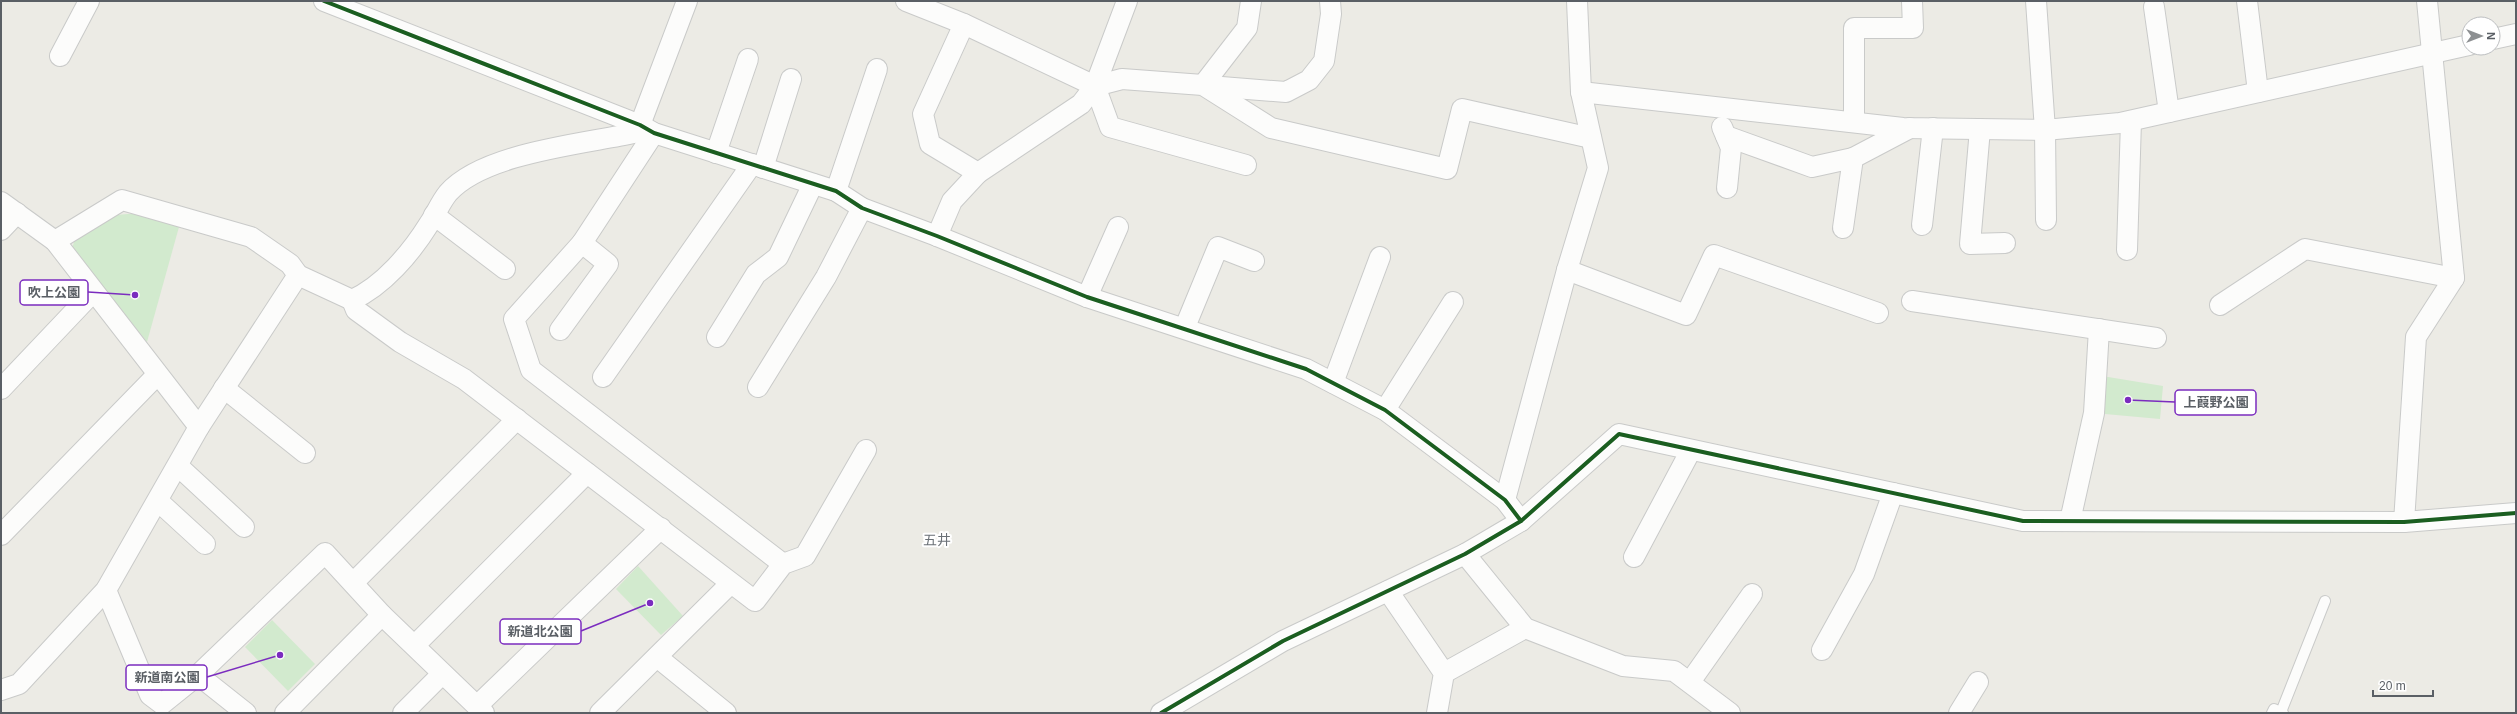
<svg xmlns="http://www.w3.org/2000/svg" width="2517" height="714" font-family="Arial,'Noto Sans JP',sans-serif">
  <rect width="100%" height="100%" fill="#ecebe5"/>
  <!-- green -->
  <g fill="#d2eace">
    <path d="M128 214H140L179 227 147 342 72 249 76 235 116 215Z"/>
    <path d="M2096 375 2163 386 2160 419 2094 413Z"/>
    <path d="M638 566 683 616 661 635 616 589Z"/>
    <path d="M272 620 315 664 288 691 245 647Z"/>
  </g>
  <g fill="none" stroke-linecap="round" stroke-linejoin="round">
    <!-- lane casing -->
    <g stroke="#c9cac9" stroke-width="12">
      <g id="lane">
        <path d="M2281 712 2325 601"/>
        <path d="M2272 713 2274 709 2283 713"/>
      </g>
    </g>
    <!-- street casing -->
    <g stroke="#c9cac9" stroke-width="22">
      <g id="street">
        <path d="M324 1 640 125 654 133 836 191 862 208 937 236 1087 297 1306 369 1385 410 1505 500 1521 521"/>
        <path d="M906 1 964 24 1095 86 1122 79 1203 85 1271 128 1447 169 1462 109 1591 138"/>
        <path d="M2036 1 2045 130 2046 220"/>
        <path d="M2247 1 2258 92"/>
        <path d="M2154 7 2169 112"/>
        <path d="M964 24 923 114 930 144 978 173"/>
        <path d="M2493 39 2516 34"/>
        <path d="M60 56 89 1"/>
        <path d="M1203 85 1247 28 1251 1"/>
        <path d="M1095 86 1110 127 1246 165"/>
        <path d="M1209 86 1286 92 1309 80 1324 61 1331 14 1330 1"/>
        <path d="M1581 92 1903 128 2045 130 2120 123 2469 45"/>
        <path d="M1854 122V28H1913L1912 1"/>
        <path d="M1722 127 1731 148 1727 188"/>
        <path d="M1980 129 1970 244 2005 243"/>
        <path d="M1726 136 1812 167 1853 158"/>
        <path d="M716 153 748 59"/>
        <path d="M763 168 791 79"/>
        <path d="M836 191 877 69"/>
        <path d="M1 202 55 241 199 427"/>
        <path d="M434 215 505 269"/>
        <path d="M1922 225 1933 128"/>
        <path d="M1843 228 1853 158 1910 128"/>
        <path d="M1 230 17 213"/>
        <path d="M937 236 952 201 978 173 1081 104 1095 86 1127 1"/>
        <path d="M55 241 122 200 251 237 290 264 298 275 352 300C383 286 411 253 429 224 436 214 440 203 448 193 483 153 583 144 634 133L640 125 687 1"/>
        <path d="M582 243 514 319 531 370 783 564"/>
        <path d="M2127 250 2131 121"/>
        <path d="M1567 270 1686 315 1714 255 1878 313"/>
        <path d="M1087 297 1118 227"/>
        <path d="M352 300 356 310 400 342 464 379 755 601 783 564 805 556 866 450"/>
        <path d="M1912 301 2156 338"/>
        <path d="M2220 305 2305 249 2454 278"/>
        <path d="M1185 327 1218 247 1254 261"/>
        <path d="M560 330 608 264 582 243 654 133"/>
        <path d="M717 337 756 274 778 257 813 184"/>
        <path d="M603 377 752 164"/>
        <path d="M1333 383 1380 257"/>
        <path d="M758 387 826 277 862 208"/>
        <path d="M224 388 305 453"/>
        <path d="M1 389 93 292"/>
        <path d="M1385 410 1453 302"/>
        <path d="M178 466 244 527"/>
        <path d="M1505 500 1567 270 1598 168 1581 92 1577 1"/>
        <path d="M158 501 205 544"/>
        <path d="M2070 521 2094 413 2099 329"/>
        <path d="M2404 522 2416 337 2454 278 2427 1"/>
        <path d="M1 535 157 375"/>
        <path d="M1465 554 1525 628 1623 666 1674 671 1730 713"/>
        <path d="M1634 557 1691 450"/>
        <path d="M354 582 517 419"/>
        <path d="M106 590 150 695 162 704 198 675 325 553 382 615 484 713"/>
        <path d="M1388 591 1444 673 1437 713"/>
        <path d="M415 645 587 473"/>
        <path d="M1822 650 1864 574 1893 493"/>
        <path d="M657 657 726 713"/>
        <path d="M1444 673 1525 628"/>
        <path d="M198 675 246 713"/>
        <path d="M1690 682 1752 594"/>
        <path d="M1 690 19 684 106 590 199 427 298 275"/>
        <path d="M478 705 661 528"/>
        <path d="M285 713 382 615"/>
        <path d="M403 713 442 674"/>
        <path d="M600 713 730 584"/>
        <path d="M1161 713 1283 641 1465 554 1521 521 1619 434 2023 521 2404 522 2516 513"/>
        <path d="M1959 713 1978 682"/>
      </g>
    </g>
    <!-- lane -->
    <use href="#lane" stroke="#fcfcfb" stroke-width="10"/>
    <!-- street -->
    <use href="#street" stroke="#fcfcfb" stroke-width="20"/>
    <!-- cycleway casing -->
    <g stroke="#fff" stroke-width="6">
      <g id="cycleway">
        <path d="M324 1 640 125 654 133 836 191 862 208 937 236 1087 297 1306 369 1385 410 1505 500 1521 521"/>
        <path d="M1161 713 1283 641 1465 554 1521 521 1619 434 2023 521 2404 522 2516 513"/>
      </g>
    </g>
    <!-- cycleway -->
    <use href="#cycleway" stroke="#1b5e20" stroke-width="4"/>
  </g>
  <g text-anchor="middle" stroke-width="4" stroke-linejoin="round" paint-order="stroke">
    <!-- quarter labels -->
    <g font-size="14" fill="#6b7177" stroke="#fff">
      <text x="937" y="545">五井</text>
    </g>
  </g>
  <!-- callouts -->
  <path fill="none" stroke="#7b2cbf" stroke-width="1.5" d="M135 295L88 292M2128 400L2175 402M650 603L581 631M280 655L207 677"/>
  <g fill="#7b2cbf" stroke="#fff" stroke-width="1.5">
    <circle cx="135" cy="295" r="4"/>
    <circle cx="2128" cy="400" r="4"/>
    <circle cx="650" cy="603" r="4"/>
    <circle cx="280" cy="655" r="4"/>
  </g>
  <g fill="#fff" stroke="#7b2cbf" stroke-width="1.5">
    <rect x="20" y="280" width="68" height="25" rx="4"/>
    <rect x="2175" y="390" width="81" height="25" rx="4"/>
    <rect x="500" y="619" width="81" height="25" rx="4"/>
    <rect x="126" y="665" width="81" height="25" rx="4"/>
  </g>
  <g font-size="13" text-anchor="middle" font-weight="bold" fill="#5a5f65">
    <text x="54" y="297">吹上公園</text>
    <text x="2216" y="407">上葭野公園</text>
    <text x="540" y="636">新道北公園</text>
    <text x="167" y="682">新道南公園</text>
  </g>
  <!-- border -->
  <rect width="2517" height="714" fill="none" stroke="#5a5f65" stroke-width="4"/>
  <!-- north arrow -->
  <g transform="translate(2481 36) rotate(90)"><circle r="19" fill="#ffffff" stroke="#bdbfc1"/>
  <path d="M0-3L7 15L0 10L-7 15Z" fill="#8d9092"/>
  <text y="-6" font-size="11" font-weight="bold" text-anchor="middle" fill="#5a5f65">N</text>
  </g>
  <!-- scale -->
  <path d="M2373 690v6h60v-6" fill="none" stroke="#5a5f65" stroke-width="2"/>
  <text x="2379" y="690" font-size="12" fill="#5a5f65" stroke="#ffffff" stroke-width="3" paint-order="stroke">20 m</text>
</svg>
